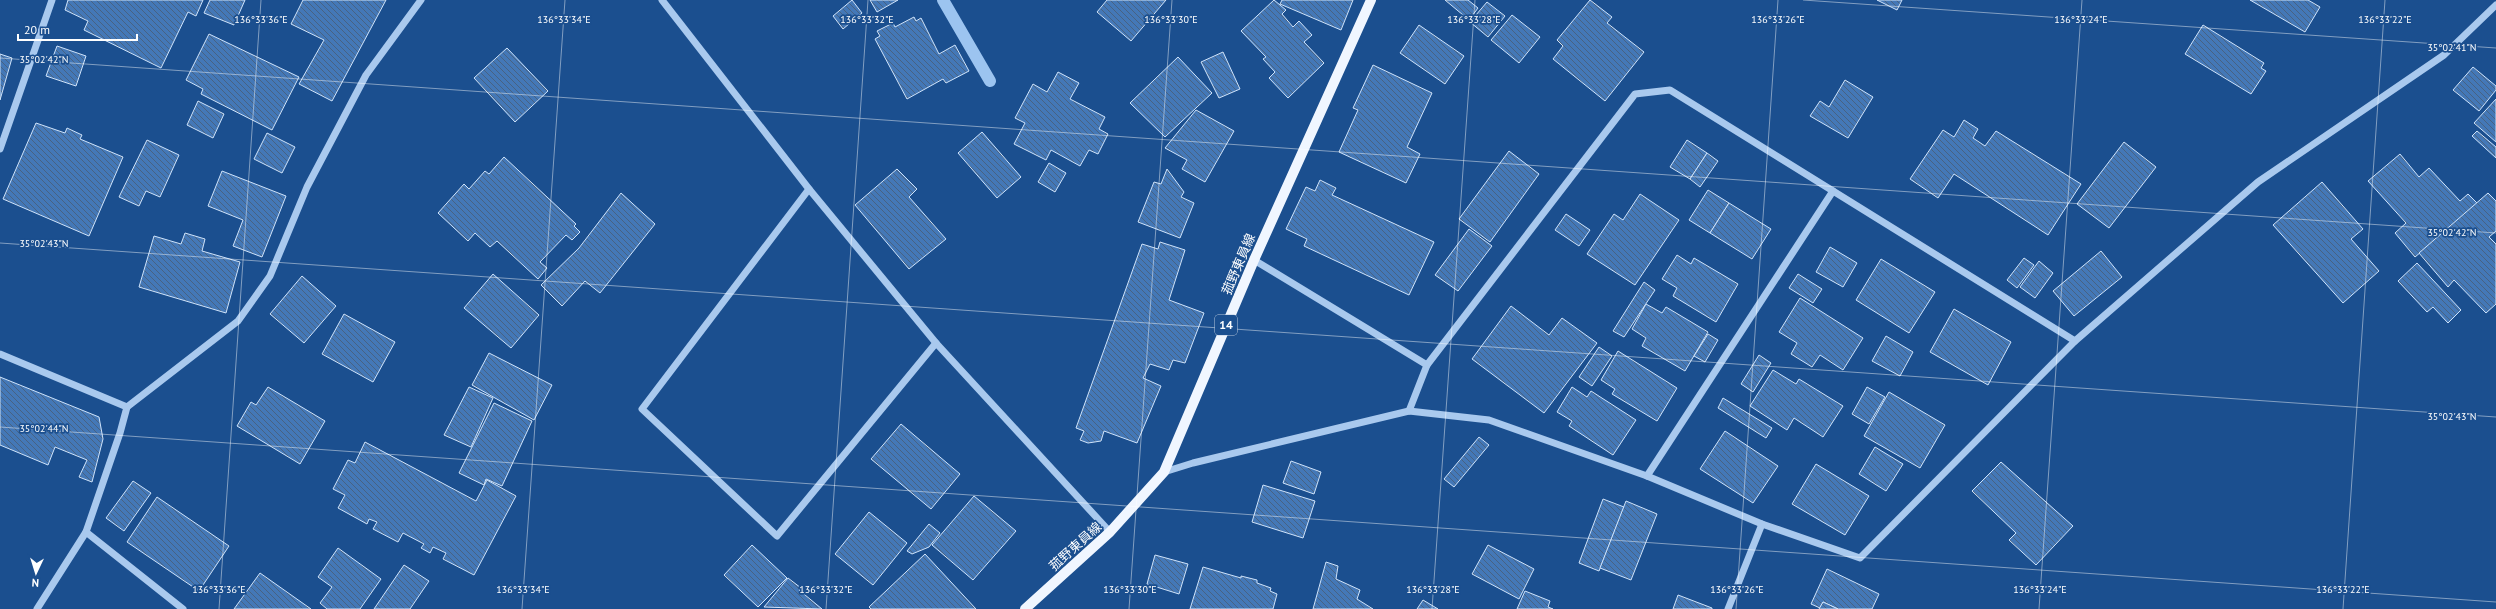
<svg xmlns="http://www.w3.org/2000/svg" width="2496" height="609" font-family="'PT Sans','Noto Sans JP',sans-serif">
  <defs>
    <pattern id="building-back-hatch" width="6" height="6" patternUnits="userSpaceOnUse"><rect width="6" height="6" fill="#4478b7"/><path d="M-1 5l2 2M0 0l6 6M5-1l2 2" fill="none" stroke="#486282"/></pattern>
  </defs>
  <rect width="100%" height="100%" fill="#1b4f8f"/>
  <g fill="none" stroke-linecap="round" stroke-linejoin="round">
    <!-- stream -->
    <path stroke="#9cc4f0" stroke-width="12" d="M943 0 990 81"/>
  </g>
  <!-- building -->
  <g fill="url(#building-back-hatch)" stroke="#cfe3fa">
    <path d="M68 0H203L196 16 188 12 161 68 84 30 88 21 65 10Z"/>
    <path d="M210 0H245L234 25 204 13Z"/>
    <path d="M303 0H386L332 101 299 84 324 40 291 24Z"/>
    <path d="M852 0 862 13 843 29 833 16Z"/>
    <path d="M870 0H898L877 12Z"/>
    <path d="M1107 0H1166L1131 41 1097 12Z"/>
    <path d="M1274 0 1286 10 1282 14 1293 27 1299 21 1312 35 1304 42 1324 63 1288 98 1269 78 1275 72 1263 59 1266 57 1241 31Z"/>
    <path d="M1282 0H1353L1341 30 1280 4Z"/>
    <path d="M1445 0H1468L1478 8 1469 20Z"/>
    <path d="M1590 0 1612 17 1607 23 1644 52 1605 101 1553 59 1563 46 1557 40Z"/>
    <path d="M1877 0H1902L1897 10Z"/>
    <path d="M2250 0H2308L2320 7 2305 32Z"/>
    <path d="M1487 2 1505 16 1488 37 1470 22Z"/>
    <path d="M1512 15 1540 37 1519 63 1491 40Z"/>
    <path d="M914 17 916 21 921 18 939 54 955 45 969 71 946 83 943 79 907 99 875 39 880 36 877 31 893 23 895 27Z"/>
    <path d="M1419 25 1464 56 1445 84 1400 53Z"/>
    <path d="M2203 25 2264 63 2261 68 2266 71 2251 94 2185 54Z"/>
    <path d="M209 34 299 77 272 130 201 94 203 89 186 80Z"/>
    <path d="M57 46 86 56 76 86 46 76Z"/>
    <path d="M507 48 548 91 515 122 474 78Z"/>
    <path d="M1223 52 1240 89 1219 98 1201 62Z"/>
    <path d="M0 54 12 58 0 100Z"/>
    <path d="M1178 57 1212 93 1165 137 1130 103Z"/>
    <path d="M1373 65 1432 93 1407 147 1420 154 1406 183 1339 152 1358 110 1353 108Z"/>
    <path d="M2473 67 2496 86V90L2479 111 2453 90Z"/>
    <path d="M1058 72 1079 83 1070 99 1105 117 1099 129 1108 134 1098 154 1089 150 1080 166 1051 150 1046 160 1014 144 1025 123 1015 118 1033 84 1047 92Z"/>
    <path d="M1845 80 1873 97 1848 138 1810 116 1820 101 1829 107Z"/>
    <path d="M2496 99V142L2474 123Z"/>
    <path d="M198 101 224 114 213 138 187 125Z"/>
    <path d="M1196 110 1234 131 1205 182 1182 169 1187 160 1165 148Z"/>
    <path d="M1964 120 1978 129 1973 138 1985 146 1996 131 2081 184 2048 235 1954 174 1938 198 1910 179 1943 130 1954 137Z"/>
    <path d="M36 123 65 133 67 128 82 135 80 139 123 157 89 236 3 199Z"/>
    <path d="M2477 131 2496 147V158L2472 136Z"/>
    <path d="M982 132 1021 177 997 198 958 153Z"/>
    <path d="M267 133 295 147 282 173 254 159Z"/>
    <path d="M147 140 179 155 160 197 146 191 139 206 119 197Z"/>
    <path d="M1687 140 1707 153 1690 179 1670 167Z"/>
    <path d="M2124 142 2156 167 2109 228 2077 204Z"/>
    <path d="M1509 151 1539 174 1490 242 1459 219Z"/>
    <path d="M1707 153 1718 161 1700 187 1690 179Z"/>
    <path d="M2400 154 2419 177 2429 168 2460 201 2468 194 2478 204 2415 257 2395 233 2406 223 2368 181Z"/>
    <path d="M504 157 576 224 574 226 580 232 572 240 566 235 540 262 547 268 538 279 497 241 490 247 475 233 468 241 438 213 464 184 469 189 485 171 489 174Z"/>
    <path d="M1049 163 1066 173 1055 192 1038 182Z"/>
    <path d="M897 169 917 189 909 197 946 239 909 269 855 205Z"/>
    <path d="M1167 169 1184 192 1181 197 1194 203 1180 238 1138 222 1154 182 1161 184Z"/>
    <path d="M222 171 286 196 262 257 233 246 243 220 208 206Z"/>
    <path d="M1320 180 1336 188 1332 195 1434 242 1409 295 1304 246 1307 239 1286 229 1306 187 1315 191Z"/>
    <path d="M2322 182 2363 229 2351 239 2379 271 2343 303 2273 225Z"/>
    <path d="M1708 190 1729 203 1710 233 1689 220Z"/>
    <path d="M621 193 655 224 600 293 585 281 562 306 541 285 579 248Z"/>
    <path d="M2488 193 2496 201V231L2489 237 2496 244V304L2486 313 2454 280 2448 287 2419 253Z"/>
    <path d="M1640 194 1679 220 1635 285 1587 254 1614 214 1623 220Z"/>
    <path d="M1729 203 1771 229 1752 259 1710 233Z"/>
    <path d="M1566 214 1590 230 1579 246 1555 230Z"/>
    <path d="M1469 229 1492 246 1458 291 1435 275Z"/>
    <path d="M185 233 205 239 202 251 240 262 226 313 139 287 154 236 181 244Z"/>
    <path d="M1160 242 1185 250 1169 300 1204 313 1185 363 1173 360 1169 370 1150 364 1143 378 1161 386 1137 443 1104 431 1101 441 1088 443 1080 440 1084 431 1076 428 1142 244 1158 249Z"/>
    <path d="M1830 247 1857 263 1843 287 1816 272Z"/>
    <path d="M2101 251 2122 277 2074 316 2053 291Z"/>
    <path d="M1677 255 1691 264 1694 258 1738 284 1716 322 1673 296 1677 288 1662 279Z"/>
    <path d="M2024 258 2034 265 2017 288 2007 280Z"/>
    <path d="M1881 259 1935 292 1909 333 1856 300Z"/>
    <path d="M2039 261 2053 273 2035 298 2020 287Z"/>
    <path d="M2417 263 2461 310 2448 323 2433 307 2427 312 2398 281Z"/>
    <path d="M493 274 539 315 511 348 464 308Z"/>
    <path d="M1798 274 1822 289 1813 303 1789 288Z"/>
    <path d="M302 276 336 306 304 343 270 314Z"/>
    <path d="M1644 282 1655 290 1624 337 1613 331Z"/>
    <path d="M1800 298 1863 338 1843 370 1820 355 1812 367 1791 354 1797 343 1779 332Z"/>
    <path d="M1646 304 1662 313 1666 307 1708 332 1685 371 1642 346 1646 338 1632 329Z"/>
    <path d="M1511 306 1549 335 1562 318 1597 343 1544 413 1472 359Z"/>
    <path d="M1954 309 2011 342 1988 385 1930 352Z"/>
    <path d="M344 314 395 342 373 382 322 354Z"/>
    <path d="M1708 334 1718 340 1705 362 1694 356Z"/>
    <path d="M1886 336 1913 352 1900 376 1872 361Z"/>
    <path d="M1599 347 1612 356 1592 386 1579 377Z"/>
    <path d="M1618 351 1677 388 1657 421 1612 394 1615 389 1601 380Z"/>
    <path d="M489 353 552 385 534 420 472 385Z"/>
    <path d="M1759 355 1771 363 1753 392 1741 384Z"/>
    <path d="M1773 370 1796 384 1799 379 1843 406 1823 437 1794 418 1787 430 1750 406Z"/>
    <path d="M0 377 99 417 103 439 92 482 79 477 87 460 55 447 48 465 0 445Z"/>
    <path d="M268 387 325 421 300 464 237 426 251 402 256 405Z"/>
    <path d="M469 387 493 398 471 447 444 435Z"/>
    <path d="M1572 387 1587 397 1591 391 1636 420 1613 455 1569 426 1572 421 1557 412Z"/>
    <path d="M1867 387 1885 397 1869 424 1852 414Z"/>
    <path d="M1889 392 1945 425 1920 468 1864 436Z"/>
    <path d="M1723 398 1772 428 1766 438 1718 408Z"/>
    <path d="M494 403 532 421 502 486 486 479 484 485 459 473Z"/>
    <path d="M901 424 960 474 931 509 871 459Z"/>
    <path d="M1725 431 1778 466 1753 503 1700 469Z"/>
    <path d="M1479 437 1489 445 1454 487 1444 479Z"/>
    <path d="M365 442 476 501 487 480 516 496 474 575 443 559 446 553 433 547 430 553 421 548 424 544 403 533 398 542 373 529 377 522 369 519 367 524 338 508 345 495 333 489 348 460 355 463Z"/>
    <path d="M1875 447 1903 464 1886 491 1859 474Z"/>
    <path d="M1291 461 1321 472 1314 494 1283 483Z"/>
    <path d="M2001 462 2073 526 2036 565 2009 540 2016 533 1972 491Z"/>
    <path d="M1816 464 1869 496 1845 535 1792 504Z"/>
    <path d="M133 481 151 493 124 531 106 518Z"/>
    <path d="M1263 485 1315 501 1303 538 1252 522Z"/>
    <path d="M974 496 1016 531 973 580 932 545Z"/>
    <path d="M157 497 229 546 199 591 127 542Z"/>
    <path d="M1603 499 1624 507 1599 571 1579 563Z"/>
    <path d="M1626 501 1657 514 1631 580 1600 568Z"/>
    <path d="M869 512 907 543 873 585 835 554Z"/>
    <path d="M929 524 940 533 929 547 912 554 907 551Z"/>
    <path d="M752 545 787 578 758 607 724 575Z"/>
    <path d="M1488 545 1534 569 1519 599 1472 574Z"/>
    <path d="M338 548 381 579 360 609H327L320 603 332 587 318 577Z"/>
    <path d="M925 554 976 609H871L869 607Z"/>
    <path d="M1155 555 1188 564 1179 594 1147 584Z"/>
    <path d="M1326 562 1338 566 1336 579 1360 590 1357 599 1373 609H1313Z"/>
    <path d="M404 565 429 581 410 609H374Z"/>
    <path d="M1203 567 1241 578V576L1257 580V583L1271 588 1270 591 1277 594 1273 609H1190Z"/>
    <path d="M1827 569 1879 594 1872 609H1838L1823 602 1820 608 1811 604Z"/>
    <path d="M260 573 311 609H234Z"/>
    <path d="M788 578 801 588 799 590 822 609 764 607Z"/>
    <path d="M1525 591 1550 601 1548 607 1553 609H1517Z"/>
    <path d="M1678 595 1712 608V609H1673Z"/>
    <path d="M1423 600 1438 609H1417Z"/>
    <path d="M1823 602 1838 609H1819Z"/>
  </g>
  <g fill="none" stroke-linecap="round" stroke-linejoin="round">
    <!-- minor -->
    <g stroke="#a9c9ee" stroke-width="7">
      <path d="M662 0 809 189 936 343 1110 532"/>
      <path d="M0 149 52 0"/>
      <path d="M809 189 642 409 777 536 936 343"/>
      <path d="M1254 260 1427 365 1409 411"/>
      <path d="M0 354 127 407 120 433 86 532 37 609"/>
      <path d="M1427 365 1635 94 1670 90 2075 341"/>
      <path d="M127 407 238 321 270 276 307 187 366 75 421 0"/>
      <path d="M1164 472 1193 463 1409 411 1489 420 1647 476 1762 524 1860 558 2075 341 2258 182 2444 55 2496 5"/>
      <path d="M1647 476 1833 191"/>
      <path d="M86 532 183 609"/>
      <path d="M1728 609 1762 524"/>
    </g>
    <!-- major -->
    <path stroke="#f0f6ff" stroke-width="10" d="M1025 609 1110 532 1164 472 1254 260 1371 0"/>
  </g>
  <!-- ticks -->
  <path fill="none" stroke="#fff" stroke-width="1" stroke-opacity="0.45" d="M1803 0 2496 48M0 58 2496 233M0 243 2496 417M0 427 2496 602M219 609 261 0M522 609 565 0M826 609 868 0M1129 609 1172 0M1432 609 1475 0M1736 609 1778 0M2039 609 2082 0M2343 609 2385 0"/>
  <g text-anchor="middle" stroke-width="3.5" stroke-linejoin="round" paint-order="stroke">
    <!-- shield labels -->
    <rect fill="#1b4f8f" stroke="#bbcadd" stroke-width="1" x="1215" y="315" width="22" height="20" rx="3"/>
    <g font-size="12" font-weight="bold" fill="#fff">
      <text x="1226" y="329">14</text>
    </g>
    <!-- street labels -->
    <g font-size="13" fill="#fff" stroke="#1b4f8f">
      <text transform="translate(1238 264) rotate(-67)" y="5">菰野東員線</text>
      <text transform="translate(1075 546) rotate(-42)" y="5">菰野東員線</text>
    </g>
  </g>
  <g font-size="10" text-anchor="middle" fill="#fff" stroke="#1b4f8f" stroke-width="3.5" stroke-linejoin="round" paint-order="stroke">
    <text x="261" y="23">136°33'36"E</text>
    <text x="564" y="23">136°33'34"E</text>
    <text x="867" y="23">136°33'32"E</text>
    <text x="1171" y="23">136°33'30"E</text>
    <text x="1474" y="23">136°33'28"E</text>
    <text x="1778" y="23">136°33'26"E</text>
    <text x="2081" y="23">136°33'24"E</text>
    <text x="2385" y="23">136°33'22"E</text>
    <text x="2452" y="51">35°02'41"N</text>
    <text x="44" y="63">35°02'42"N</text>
    <text x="2452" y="236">35°02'42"N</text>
    <text x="44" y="247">35°02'43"N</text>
    <text x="2452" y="420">35°02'43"N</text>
    <text x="44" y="432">35°02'44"N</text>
    <text x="219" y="593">136°33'36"E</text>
    <text x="523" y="593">136°33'34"E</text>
    <text x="826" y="593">136°33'32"E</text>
    <text x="1130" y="593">136°33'30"E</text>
    <text x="1433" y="593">136°33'28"E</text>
    <text x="1737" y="593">136°33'26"E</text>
    <text x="2040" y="593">136°33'24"E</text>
    <text x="2343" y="593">136°33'22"E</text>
  </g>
  <!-- north arrow -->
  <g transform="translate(36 573) rotate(184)" stroke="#1b4f8f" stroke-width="3" paint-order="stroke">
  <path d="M0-3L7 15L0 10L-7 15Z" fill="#ffffff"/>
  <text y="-6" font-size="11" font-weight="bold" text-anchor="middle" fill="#ffffff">N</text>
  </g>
  <!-- scale -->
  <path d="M18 34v6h119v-6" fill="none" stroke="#ffffff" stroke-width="2"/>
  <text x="24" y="34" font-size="12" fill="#ffffff" stroke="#1b4f8f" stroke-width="3" paint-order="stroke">20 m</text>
</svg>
